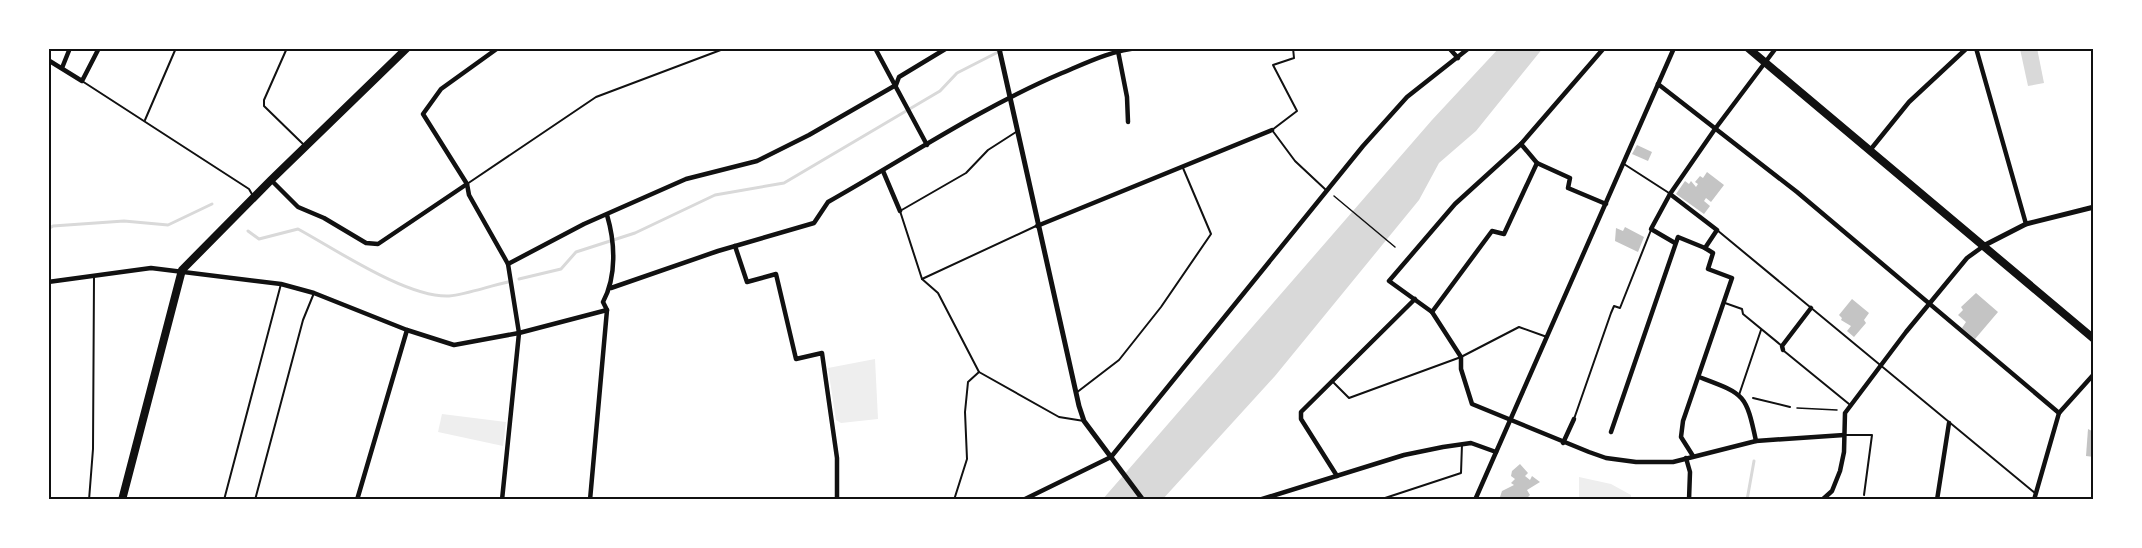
<svg xmlns="http://www.w3.org/2000/svg" width="2142" height="548" font-family="Poppins,sans-serif">
  <rect width="100%" height="100%" fill="#fff"/>
  <!-- green -->
  <g fill="#eee">
    <path d="M875 359 878 419 841 423 836 420 828 368Z"/>
    <path d="M442 414 506 422 503 446 438 432Z"/>
    <path d="M1579 477 1611 484 1631 495V500H1579Z"/>
  </g>
  <!-- water -->
  <g fill="#d9d9d9">
    <path d="M1499 48H1543L1476 131 1439 163 1419 200 1275 376 1162 500H1102L1432 120Z"/>
    <path d="M2037 48 2044 83 2028 86 2020 49Z"/>
  </g>
  <g fill="none" stroke-linecap="round" stroke-linejoin="round">
    <!-- stream -->
    <g stroke="#d9d9d9" stroke-width="3">
      <path d="M48 229 53 226 124 221 168 225 212 204"/>
      <path d="M248 231 259 239 298 229C335 249 407 298 449 296 468 294 489 286 508 282"/>
      <path d="M519 279 561 269 576 252 635 233 715 195 784 183 940 91 957 73 1006 48"/>
      <path d="M1747 500 1754 461"/>
    </g>
  </g>
  <!-- building -->
  <g fill="#c4c4c4">
    <path d="M1637 145 1652 152 1648 161 1632 154Z"/>
    <path d="M1707 172 1724 185 1711 202 1706 198 1704 201 1710 206 1704 214 1676 194 1685 181 1689 184 1691 181 1696 187 1698 184 1695 182 1700 176 1703 178Z"/>
    <path d="M1625 227 1644 237 1638 252 1615 241 1616 228 1623 231Z"/>
    <path d="M1976 293 1998 312 1975 339 1962 328 1966 322 1958 315 1963 310 1961 307Z"/>
    <path d="M1852 299 1869 313 1864 320 1866 323 1854 337 1847 331 1851 326 1841 320 1842 318 1839 315Z"/>
    <path d="M2088 429 2094 432V457L2086 456Z"/>
    <path d="M1520 464 1528 473 1525 476 1530 480 1532 476 1540 482 1527 490 1530 495 1525 500H1503L1500 497 1502 491 1514 485 1511 483 1515 479 1511 476 1512 471Z"/>
  </g>
  <g fill="none" stroke-linecap="round" stroke-linejoin="round">
    <!-- path -->
    <g stroke="#111" stroke-width="1.5">
      <path d="M1334 196 1395 247"/>
      <path d="M1797 408 1837 410"/>
    </g>
    <!-- service -->
    <g stroke="#111" stroke-width="2">
      <path d="M287 48 264 100V106L303 144"/>
      <path d="M1293 48 1294 58 1273 65 1297 111 1272 130 1295 161 1326 190"/>
      <path d="M82 81 249 189 253 196"/>
      <path d="M145 120 176 48"/>
      <path d="M1016 132 988 150 966 173 900 211 922 279 938 293 979 372 1059 417 1084 421"/>
      <path d="M1624 164 1669 193"/>
      <path d="M467 184 596 97 726 48"/>
      <path d="M1717 230 2035 493"/>
      <path d="M922 279 1036 226"/>
      <path d="M1725 303 1742 309 1743 314 1782 346"/>
      <path d="M1784 351 1849 404"/>
      <path d="M1333 382 1349 398 1461 357 1519 327 1547 337"/>
      <path d="M1076 393 1119 360 1161 307 1211 234 1183 168"/>
      <path d="M1739 395 1761 330"/>
      <path d="M1753 398 1790 407"/>
      <path d="M1574 419 1611 313 1614 306 1620 308 1651 230"/>
      <path d="M1845 435H1872L1864 495"/>
      <path d="M89 500 93 449 94 277"/>
      <path d="M224 500 281 284"/>
      <path d="M255 500 303 320 314 293"/>
      <path d="M954 500 967 459 965 412 968 382 979 372"/>
      <path d="M1379 500 1461 473 1462 444"/>
    </g>
    <!-- minor -->
    <g stroke="#111" stroke-width="4.5">
      <path d="M498 48 441 89 423 114 467 184 469 195 508 264 519 333 502 500"/>
      <path d="M875 48 927 145"/>
      <path d="M1449 48 1458 58"/>
      <path d="M1604 48 1521 144 1455 204 1389 281 1432 312 1461 357V369L1472 404 1589 452 1606 458 1636 462H1673L1756 441 1844 435"/>
      <path d="M1976 48 2026 224"/>
      <path d="M1118 51 1127 97 1128 122"/>
      <path d="M48 60 82 81 99 48"/>
      <path d="M62 68 70 48"/>
      <path d="M1658 84 1797 192 2059 413"/>
      <path d="M1521 144 1537 163 1570 178 1568 188 1606 204"/>
      <path d="M1871 149 1909 102 1967 48"/>
      <path d="M883 171 900 211"/>
      <path d="M271 180 298 207 324 218 366 243 378 244 467 184"/>
      <path d="M1670 194 1717 230 1705 248 1713 253 1708 269 1732 278 1683 421 1681 437 1693 456"/>
      <path d="M1037 226 1272 130"/>
      <path d="M1675 243 1651 229 1670 194 1715 129 1776 48"/>
      <path d="M735 246 747 282 776 274 796 359 822 353 837 458V500"/>
      <path d="M508 264 584 224 686 179 757 161 809 135 896 85 899 77 947 48"/>
      <path d="M48 282 151 268 281 284 314 293 407 330 454 345 519 333 607 310"/>
      <path d="M611 288 718 251 814 223 828 202C906 158 980 108 1062 73 1088 62 1112 50 1140 48"/>
      <path d="M1432 312 1492 231 1504 234 1537 163"/>
      <path d="M1783 350 1782 346 1811 308"/>
      <path d="M1699 377C1744 394 1746 393 1756 441"/>
      <path d="M1611 432 1678 237 1705 248"/>
      <path d="M1563 443 1574 419"/>
      <path d="M1686 458 1690 472 1689 500"/>
      <path d="M1337 476 1301 419V412L1415 299"/>
      <path d="M357 500 407 330"/>
      <path d="M590 500 607 310 603 302C617 276 615 242 607 215"/>
      <path d="M1023 500 1111 457 1363 146 1407 97 1469 48"/>
      <path d="M1259 500 1404 455 1443 447 1471 443 1496 452"/>
      <path d="M1475 500 1674 48"/>
      <path d="M1822 500 1832 491 1840 471 1844 452 1845 413 1906 332 1967 258 1985 245"/>
      <path d="M1937 500 1949 423"/>
      <path d="M2034 500 2059 413 2094 374"/>
    </g>
    <!-- tertiary -->
    <g stroke="#111" stroke-width="5">
      <path d="M999 48 1079 406 1084 421 1143 500"/>
      <path d="M1985 245 2026 224 2094 207"/>
    </g>
    <!-- trunk -->
    <g stroke="#111" stroke-width="8">
      <path d="M1748 48 2094 339"/>
      <path d="M122 500 182 270 271 180 407 48"/>
    </g>
  </g>
  <!-- border -->
  <rect width="2142" height="548" fill="none" stroke="#ffffff" stroke-width="99"/>
  <rect x="50" y="50" width="2042" height="448" fill="none" stroke="#111" stroke-width="2"/>
</svg>
